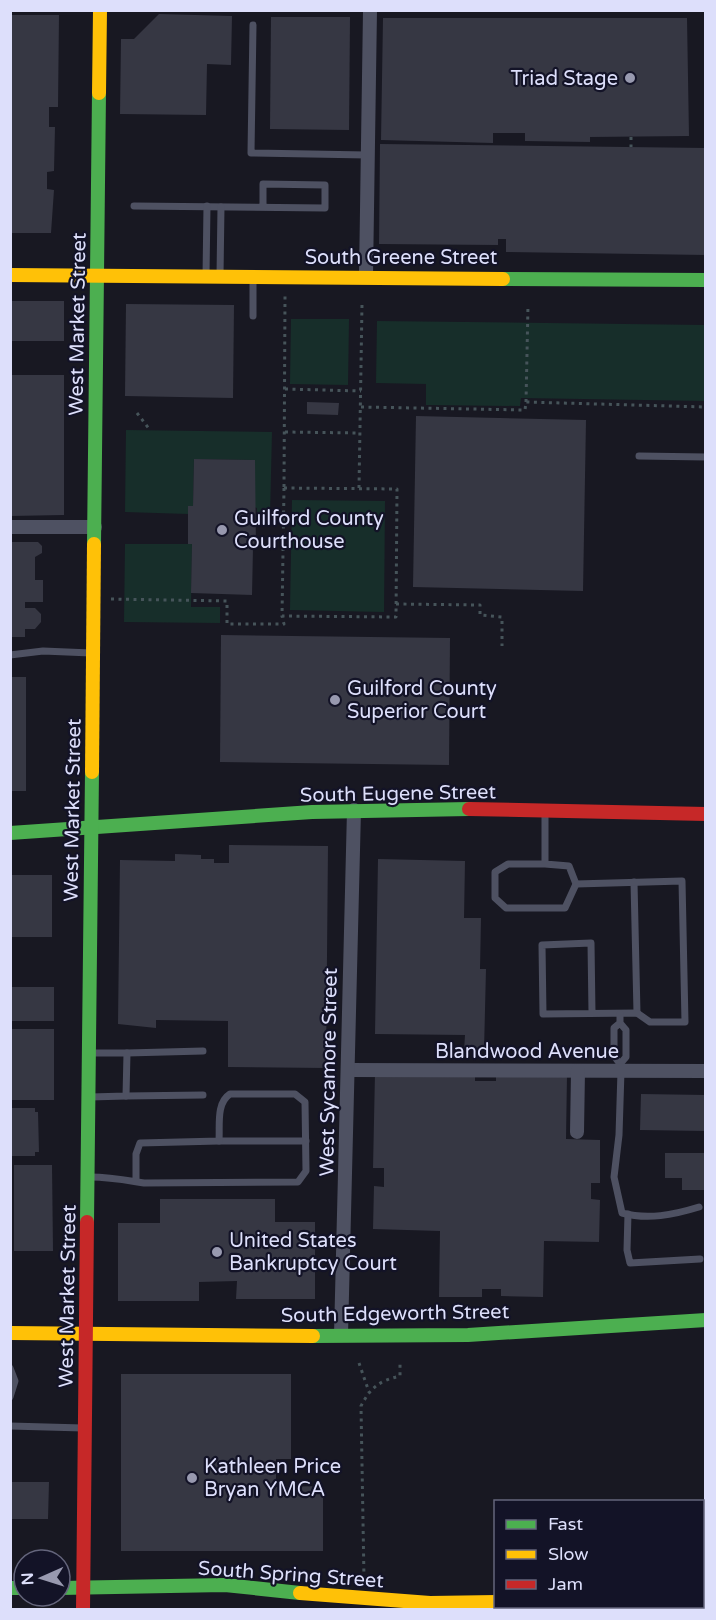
<svg xmlns="http://www.w3.org/2000/svg" width="716" height="1620" font-family="'Varela Round',sans-serif">
  <rect width="100%" height="100%" fill="#181822"/>
  <!-- green -->
  <g fill="#172e2a">
    <path d="M291 319H349L348 385 290 384Z"/>
    <path d="M377 321 705 325V401L521 398 520 406 426 405V384L376 383Z"/>
    <path d="M126 430 272 432 270 516H257V508L254 507V460L194 459 193 506 188 514 125 512Z"/>
    <path d="M292 500 385 501 384 612 290 610Z"/>
    <path d="M125 544H192L191 607H220V623L124 622Z"/>
  </g>
  <!-- building -->
  <g fill="#363743">
    <path d="M159 14 232 16 231 65 207 64 206 115 120 114 121 39H134Z"/>
    <path d="M10 15H59L58 107H49V127H55L54 171 47 172V189L54 190 51 233H10Z"/>
    <path d="M271 17H350L349 130 270 129Z"/>
    <path d="M383 18H687L689 136 590 137V142L525 141V133H493V143L381 140Z"/>
    <path d="M380 144 706 148V255L506 252V239H498V245L379 244Z"/>
    <rect x="10" y="301" width="54" height="40"/>
    <path d="M126 304 234 305 233 398 125 396Z"/>
    <path d="M10 375H64V515L10 516Z"/>
    <path d="M307 402 339 403 338 415 307 414Z"/>
    <path d="M416 416 586 420 583 591 413 587Z"/>
    <path d="M194 459 255 460 256 548H253L252 595 191 593 192 544H188V506H193Z"/>
    <path d="M10 542H38L42 546V553L35 557V580H43V602H25V608H35L41 614V622L35 629H25V637H10Z"/>
    <path d="M221 635 450 638 449 765 220 762Z"/>
    <rect x="10" y="677" width="16" height="114"/>
    <path d="M229 845 328 846 326 1068 228 1067V1021L156 1020V1028L118 1024 120 860 175 861V854L201 855V859H214V863H229Z"/>
    <path d="M378 859 465 861 464 918H481L480 969H486L484 1051H464L465 1035 375 1034Z"/>
    <rect x="10" y="875" width="42" height="62"/>
    <rect x="10" y="987" width="44" height="34"/>
    <rect x="10" y="1029" width="44" height="71"/>
    <path d="M375 1073 475 1074V1081H496V1074L567 1075 566 1139 600 1140V1183H591V1199L600 1200 599 1242 544 1241 543 1297 501 1296V1289H482V1297H439L440 1231 373 1229 374 1186 384 1187V1168H373Z"/>
    <path d="M641 1094 706 1095V1131L640 1130Z"/>
    <path d="M10 1108H35V1112H38L39 1152H35V1156H10Z"/>
    <path d="M665 1153H704L705 1190H682V1178H665Z"/>
    <path d="M14 1165H52L53 1251H14Z"/>
    <path d="M160 1199H275V1222H315V1299H236L237 1281 199 1282V1301H118V1223H160Z"/>
    <path d="M121 1374H291V1459H276V1487L323 1486V1551H121Z"/>
    <path d="M10 1482H49L48 1519H10Z"/>
  </g>
  <g fill="none" stroke-linecap="round" stroke-linejoin="round">
    <!-- path -->
    <g stroke="#46545a" stroke-width="3" stroke-dasharray="3 4.5" stroke-linecap="butt">
      <path d="M631 137V147"/>
      <path d="M285 389 361 391"/>
      <path d="M526 402 528 305"/>
      <path d="M361 407 525 410 526 402 706 407"/>
      <path d="M137 413 150 430"/>
      <path d="M285 432 360 433"/>
      <path d="M284 487 285 296"/>
      <path d="M284 488 397 489 396 617 282 616Z"/>
      <path d="M359 488 362 304"/>
      <path d="M111 599 227 601V624H284L282 616"/>
      <path d="M396 604 480 605V615L502 617V646"/>
      <path d="M359 1363 369 1392"/>
      <path d="M364 1579 361 1406C371 1387 379 1381 400 1376V1362"/>
    </g>
    <!-- lane -->
    <g stroke="#4e5162" stroke-width="7">
      <path d="M253 25 251 153 367 155"/>
      <path d="M134 206 325 208V185L263 184V207"/>
      <path d="M206 276 207 206"/>
      <path d="M220 276 221 207"/>
      <path d="M253 316V280"/>
      <path d="M639 456 706 457"/>
      <path d="M10 655 43 651 91 653"/>
      <path d="M545 864 569 866 576 884 565 908H506L495 898V872L508 864H545V813"/>
      <path d="M634 882 637 1013"/>
      <path d="M576 884 682 881 685 1022H650L637 1013 543 1014 542 945 591 943 592 1013"/>
      <path d="M620 1014V1023L626 1030V1057L620 1064 614 1056V1028L620 1023"/>
      <path d="M127 1053 203 1051"/>
      <path d="M621 1071 619 1135 614 1177 622 1213C648 1220 673 1215 699 1207"/>
      <path d="M126 1096 203 1095"/>
      <path d="M90 1097 126 1096 127 1053H91"/>
      <path d="M219 1141H306"/>
      <path d="M90 1177C110 1177 125 1180 144 1183L298 1182 306 1171 305 1102 295 1094H230C216 1103 220 1125 219 1141L140 1143 136 1154V1181"/>
      <path d="M628 1214 627 1250 630 1263 700 1259"/>
      <path d="M10 1368 15 1381 10 1397"/>
      <path d="M10 1426 83 1428"/>
      <path d="M525 1610V1606"/>
    </g>
    <!-- street -->
    <g stroke="#4e5162" stroke-width="14">
      <path d="M366 276 370 10"/>
      <path d="M10 527H95"/>
      <path d="M348 1070 706 1071"/>
      <path d="M577 1132 578 1071"/>
      <path d="M341 1335 354 810"/>
    </g>
    <!-- fast -->
    <g stroke="#4caf50" stroke-width="14">
      <path d="M503 279 706 280"/>
      <path d="M94 544 99 93"/>
      <path d="M10 833 312 812 469 809"/>
      <path d="M87 1222 92 772"/>
      <path d="M313 1336 468 1335 706 1320"/>
      <path d="M10 1588H24"/>
      <path d="M60 1588 225 1585 300 1593"/>
    </g>
    <!-- slow -->
    <g stroke="#ffc107" stroke-width="14">
      <path d="M99 93 100 10"/>
      <path d="M10 275 503 279"/>
      <path d="M92 772 94 544"/>
      <path d="M10 1333 313 1336"/>
      <path d="M300 1593 430 1603 496 1602"/>
      <path d="M702 1603H706"/>
    </g>
    <!-- jam -->
    <g stroke="#c62828" stroke-width="14">
      <path d="M469 809 706 814"/>
      <path d="M83 1610 87 1222"/>
    </g>
  </g>
  <!-- markers -->
  <g fill="#9899af" stroke="#131327" stroke-width="2">
    <circle cx="630" cy="78" r="6"/>
    <circle cx="222" cy="530" r="6"/>
    <circle cx="335" cy="700" r="6"/>
    <circle cx="217" cy="1252" r="6"/>
    <circle cx="192" cy="1478" r="6"/>
  </g>
  <g text-anchor="middle" stroke-width="4.5" stroke-linejoin="round" paint-order="stroke">
    <!-- poi labels -->
    <g font-size="20" fill="#dddffb" stroke="#131327" text-anchor="start">
      <text x="618" y="85" text-anchor="end">Triad Stage</text>
      <text x="234" y="525">Guilford County<tspan x="234" dy="23">Courthouse</tspan></text>
      <text x="347" y="695">Guilford County<tspan x="347" dy="23">Superior Court</tspan></text>
      <text x="229" y="1247">United States<tspan x="229" dy="23">Bankruptcy Court</tspan></text>
      <text x="204" y="1473">Kathleen Price<tspan x="204" dy="23">Bryan YMCA</tspan></text>
    </g>
    <!-- street labels -->
    <g font-size="20" fill="#dddffb" stroke="#131327">
      <text x="401" y="264">South Greene Street</text>
      <text transform="translate(77 324) rotate(-89)" y="7">West Market Street</text>
      <text transform="translate(398 793) rotate(-1)" y="7">South Eugene Street</text>
      <text transform="translate(72 810) rotate(-89)" y="7">West Market Street</text>
      <text x="527" y="1058">Blandwood Avenue</text>
      <text transform="translate(328 1072) rotate(-89)" y="7">West Sycamore Street</text>
      <text transform="translate(67 1296) rotate(-89)" y="7">West Market Street</text>
      <text transform="translate(395 1313) rotate(-1)" y="7">South Edgeworth Street</text>
      <text transform="translate(291 1574) rotate(4)" y="7">South Spring Street</text>
    </g>
  </g>
  <!-- border -->
  <rect width="716" height="1620" fill="none" stroke="#dddffb" stroke-width="24"/>
  <!-- legend -->
  <rect x="494" y="1500" width="210" height="108" fill="#131327" stroke="#64657c" stroke-width="1.5"/>
  <rect x="506" y="1520" width="30" height="9" fill="#4caf50" stroke="#64657c" stroke-width="1.5"/>
  <text x="548" y="1530" font-size="18" fill="#dddffb">Fast</text>
  <rect x="506" y="1550" width="30" height="9" fill="#ffc107" stroke="#64657c" stroke-width="1.5"/>
  <text x="548" y="1560" font-size="18" fill="#dddffb">Slow</text>
  <rect x="506" y="1580" width="30" height="9" fill="#c62828" stroke="#64657c" stroke-width="1.5"/>
  <text x="548" y="1590" font-size="18" fill="#dddffb">Jam</text>
  <!-- north arrow -->
  <g transform="translate(42 1578) rotate(267)"><circle r="28" fill="#131327" stroke="#64657c" stroke-width="1.5"/>
  <path d="M0-4.5L10 22L0 15L-10 22Z" fill="#9899af"/>
  <text y="-9" font-size="16" font-weight="bold" text-anchor="middle" fill="#dddffb">N</text>
  </g>
</svg>
